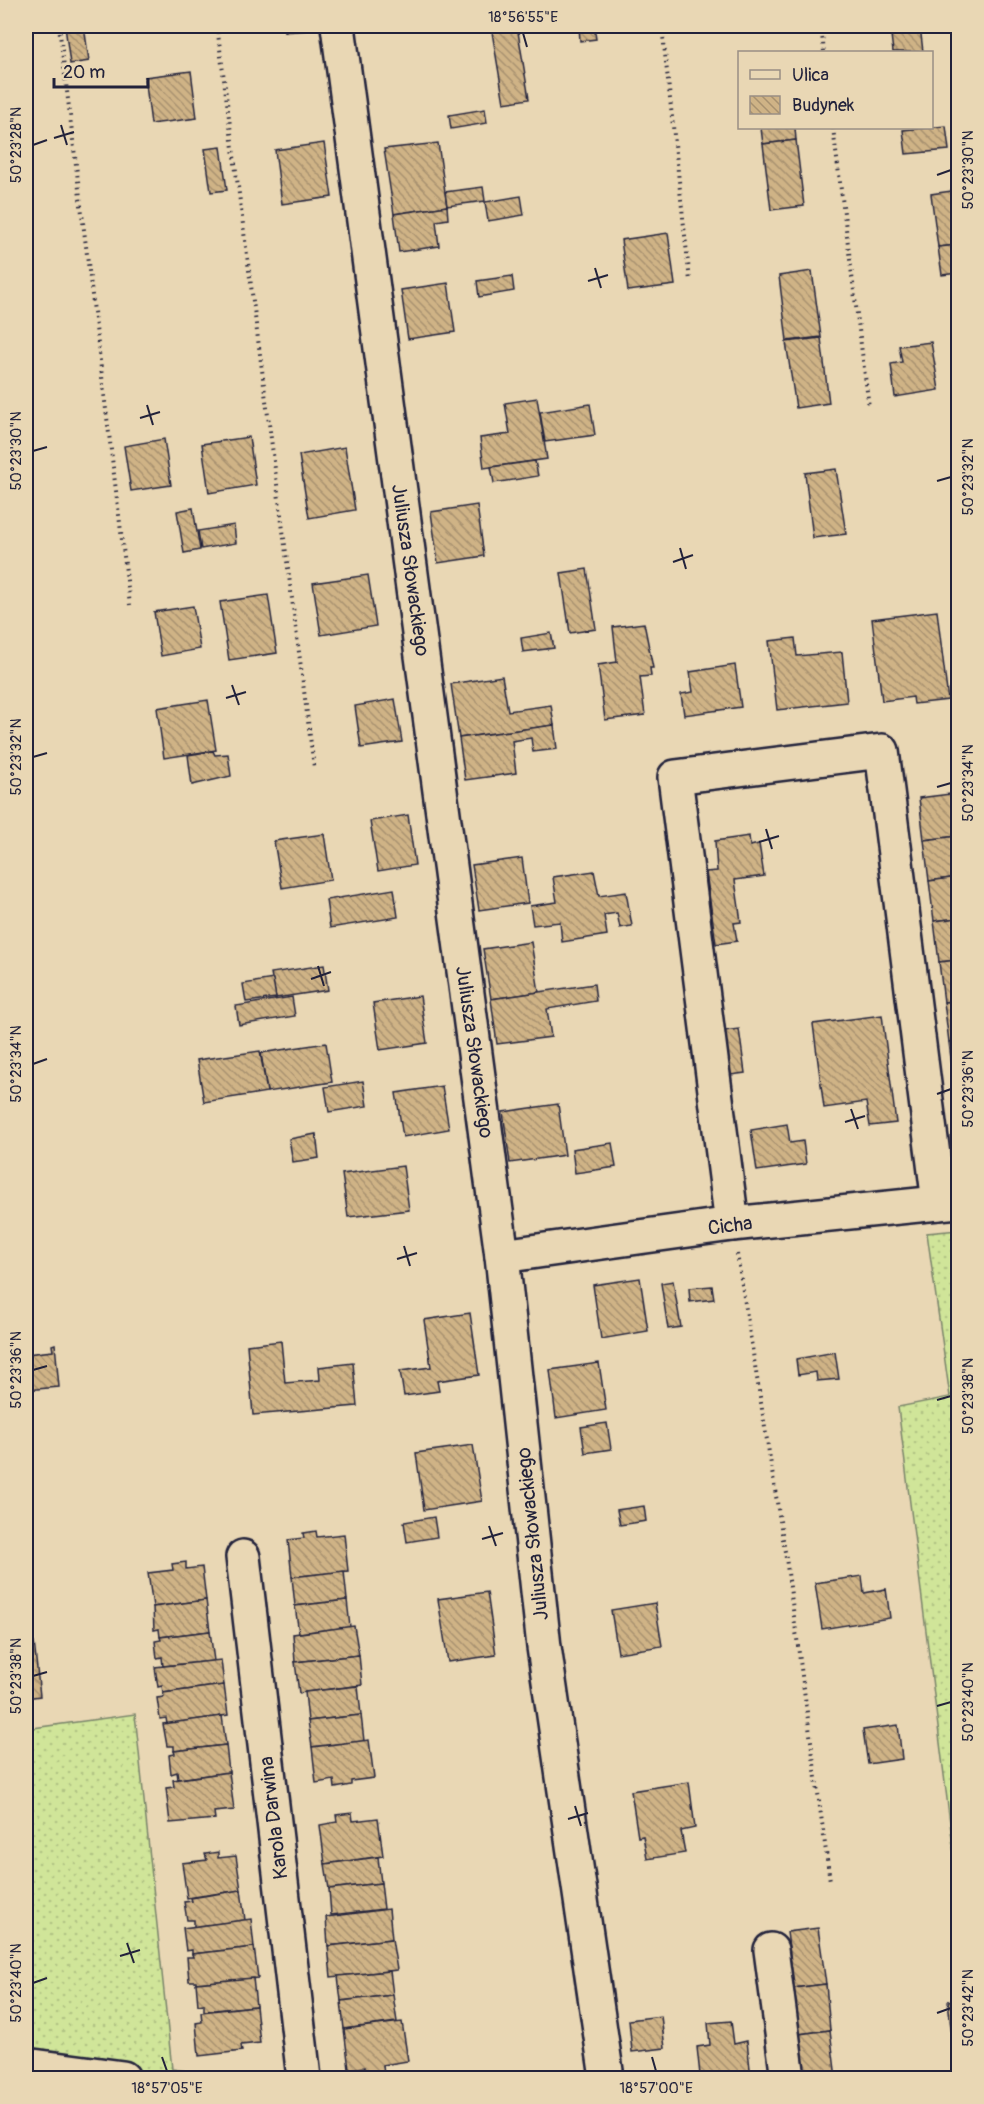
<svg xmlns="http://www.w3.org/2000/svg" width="984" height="2104" font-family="Pangolin,sans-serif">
  <defs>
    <pattern id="grass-dots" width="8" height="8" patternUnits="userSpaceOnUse" patternTransform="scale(1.5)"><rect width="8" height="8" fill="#d0e599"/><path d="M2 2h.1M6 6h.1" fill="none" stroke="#b2c485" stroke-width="1.8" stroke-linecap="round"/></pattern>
    <pattern id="building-back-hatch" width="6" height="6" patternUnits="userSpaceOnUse" patternTransform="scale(1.5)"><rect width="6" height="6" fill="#cfb386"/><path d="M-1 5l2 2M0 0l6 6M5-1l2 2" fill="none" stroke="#a8916f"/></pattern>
  </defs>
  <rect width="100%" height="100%" fill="#e9d7b4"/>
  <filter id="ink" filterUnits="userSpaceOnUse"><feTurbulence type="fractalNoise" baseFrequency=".0167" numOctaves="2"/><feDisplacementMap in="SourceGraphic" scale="12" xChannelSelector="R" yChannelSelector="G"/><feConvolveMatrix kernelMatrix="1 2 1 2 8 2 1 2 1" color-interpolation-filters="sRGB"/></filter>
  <g filter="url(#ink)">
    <!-- grass -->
    <g fill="url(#grass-dots)" stroke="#79846a" stroke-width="1.5">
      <path d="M958 1230V1887L898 1407 950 1397 927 1233Z"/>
      <path d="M135 1714 172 2069 240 2078H26V1729Z"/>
    </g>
    <!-- building -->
    <g fill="url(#building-back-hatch)" stroke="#22223b" stroke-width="1.5">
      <path d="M65 26H84L89 61 70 64Z"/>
      <path d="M285 26H309V30L285 32Z"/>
      <path d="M491 26H517L529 99 504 103Z"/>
      <path d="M579 26H594L596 39 580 41Z"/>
      <path d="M890 26H920L923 52H893Z"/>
      <path d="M191 71 197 118 151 124 145 77Z"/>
      <path d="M485 109 487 123 451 129 449 115Z"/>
      <path d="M946 126 949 150 906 154 903 130Z"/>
      <path d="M761 128H795L796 140 763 144Z"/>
      <path d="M796 140 804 206 771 210 763 144Z"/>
      <path d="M324 143 332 197 282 204 275 150Z"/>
      <path d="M438 143 447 206 394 214 384 149Z"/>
      <path d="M221 147 227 190 211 192 205 149Z"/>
      <path d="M483 187 485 201 447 206 445 192Z"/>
      <path d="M958 190V245L938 247 931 194Z"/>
      <path d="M521 196 524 215 488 221 485 202Z"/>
      <path d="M447 206 448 219 436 221 439 246 399 252 394 214Z"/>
      <path d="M668 233 675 285 628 291 621 240Z"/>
      <path d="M958 245V273L942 275 938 247Z"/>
      <path d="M812 271 821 337 787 341 779 276Z"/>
      <path d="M512 276 514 291 479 297 477 281Z"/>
      <path d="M448 283 455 332 408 339 401 290Z"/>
      <path d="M821 338 829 403 796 408 786 342Z"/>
      <path d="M931 342 939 390 895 397 891 364 902 362 899 346Z"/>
      <path d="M537 398 547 459 484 468 480 438 510 434 505 403Z"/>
      <path d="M590 404 595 435 545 442 540 412Z"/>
      <path d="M249 437 256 485 209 493 202 444Z"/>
      <path d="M164 439 171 485 131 491 124 446Z"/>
      <path d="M345 447 355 510 309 518 299 455Z"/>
      <path d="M535 461 538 476 494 483 491 467Z"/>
      <path d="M836 469 846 534 813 538 805 473Z"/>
      <path d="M477 505 484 556 438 563 431 512Z"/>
      <path d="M193 508 200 550 184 553 177 511Z"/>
      <path d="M234 525 236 543 201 549 198 531Z"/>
      <path d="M587 569 596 629 570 633 561 573Z"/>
      <path d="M368 575 376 626 321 635 313 583Z"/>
      <path d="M268 595 277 653 229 660 220 602Z"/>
      <path d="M193 606 200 649 161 656 154 612Z"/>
      <path d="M937 611 948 700 914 704 913 697 882 701 872 619Z"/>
      <path d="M644 623 653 668H650L651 676 640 677 645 715 605 720 598 665 617 662 613 627Z"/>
      <path d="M551 633 554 648 523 652 521 638Z"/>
      <path d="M795 638 797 656 842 652 847 702 777 710 769 641Z"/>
      <path d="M735 665 741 707 684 715 681 694 693 692 690 672Z"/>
      <path d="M502 676 508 711 551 705 554 725 459 738 451 684Z"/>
      <path d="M395 699 402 742 361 748 355 706Z"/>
      <path d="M208 700 216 750 164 758 157 708Z"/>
      <path d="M554 725 557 749 533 752 531 738 512 741 516 773 465 780 459 738Z"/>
      <path d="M213 751 215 755 228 754 231 776 192 785 188 755Z"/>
      <path d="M958 793V836L924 840 919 798Z"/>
      <path d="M408 815 415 865 378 871 370 821Z"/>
      <path d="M324 834 331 880 282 888 274 841Z"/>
      <path d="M749 836 750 846 759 844 764 876 735 880 741 922 734 923 737 941 716 944 706 872 717 871 715 841Z"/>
      <path d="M958 836V877L929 881 924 840Z"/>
      <path d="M522 858 528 903 479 910 472 865Z"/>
      <path d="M594 871 599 896 626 892 632 926 620 928 617 913 604 915 607 935 562 942 560 922 533 925 530 906 557 902 553 877Z"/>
      <path d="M958 877V918L934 921 929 881Z"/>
      <path d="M394 889 398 917 330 928 326 900Z"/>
      <path d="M958 918V960L939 962 934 921Z"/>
      <path d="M531 942 539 992 491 999 483 949Z"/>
      <path d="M958 960V1001L944 1002 939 962Z"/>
      <path d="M324 965 328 990 276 998 271 973Z"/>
      <path d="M273 979 276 998 246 1002 243 984Z"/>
      <path d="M594 984 596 1001 547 1009 551 1037 497 1044 491 999Z"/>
      <path d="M420 996 427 1043 380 1050 373 1003Z"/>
      <path d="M292 997 295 1016 239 1025 236 1006Z"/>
      <path d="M958 1001V1041L949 1042 944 1002Z"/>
      <path d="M882 1015 896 1123 870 1126 866 1102 824 1108 813 1024Z"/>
      <path d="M739 1029 745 1073 731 1075 724 1031Z"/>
      <path d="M958 1041V1082L954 1083 949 1042Z"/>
      <path d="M326 1043 332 1082 267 1092 261 1053Z"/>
      <path d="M260 1051 267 1092 204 1102 197 1060Z"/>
      <path d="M363 1081 367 1106 329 1112 325 1087Z"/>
      <path d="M958 1082V1119L954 1083Z"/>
      <path d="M442 1086 449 1129 403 1137 396 1093Z"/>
      <path d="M558 1104 565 1155 510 1163 503 1112Z"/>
      <path d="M787 1124 790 1143 803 1141 806 1164 757 1171 751 1130Z"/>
      <path d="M316 1134 319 1158 293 1162 289 1139Z"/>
      <path d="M612 1143 616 1167 575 1173 572 1149Z"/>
      <path d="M403 1166 409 1210 348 1217 342 1174Z"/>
      <path d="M640 1278 648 1331 601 1339 593 1285Z"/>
      <path d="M673 1281 681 1327 668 1329 661 1283Z"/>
      <path d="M712 1286 714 1299 690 1302 689 1288Z"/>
      <path d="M470 1313 479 1375 437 1381 439 1391 404 1396 400 1371 431 1367 424 1320Z"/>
      <path d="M281 1341 285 1383 320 1380 319 1367 353 1363 357 1406 253 1415 247 1345Z"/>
      <path d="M55 1344 59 1387 26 1390V1354L53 1351 52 1345Z"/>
      <path d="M835 1352 839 1379 817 1381 816 1372 798 1375 796 1359Z"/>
      <path d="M599 1363 606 1410 556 1418 550 1370Z"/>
      <path d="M607 1423 611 1449 585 1453 581 1427Z"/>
      <path d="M473 1445 482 1501 424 1510 416 1453Z"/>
      <path d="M644 1506 646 1521 620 1525 617 1510Z"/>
      <path d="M434 1517 437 1537 407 1542 404 1522Z"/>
      <path d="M316 1531 317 1537 344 1534 348 1571 292 1577 288 1540 304 1538 303 1533Z"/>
      <path d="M186 1562V1569L202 1567 206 1600 153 1607 148 1573 173 1570 172 1564Z"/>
      <path d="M344 1571 347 1600 295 1606 292 1577Z"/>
      <path d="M862 1576 864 1593 886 1589 890 1618 822 1629 815 1583Z"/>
      <path d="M487 1592 496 1655 448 1662 438 1599Z"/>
      <path d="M206 1600 210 1631 160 1637 159 1629 154 1630 153 1607Z"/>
      <path d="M347 1600 350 1627 299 1633 295 1606Z"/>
      <path d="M655 1603 662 1646 618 1653 611 1610Z"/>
      <path d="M354 1626 359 1655 295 1662 293 1634Z"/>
      <path d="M210 1631 214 1661 163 1666 162 1657 157 1658 155 1641 161 1640 160 1637Z"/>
      <path d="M34 1642 40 1696 26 1698V1643Z"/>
      <path d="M359 1655 362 1685 299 1693 295 1662Z"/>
      <path d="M221 1660 224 1685 163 1693 162 1686 158 1687 155 1667Z"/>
      <path d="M224 1685 228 1715 167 1724 166 1718 160 1719 157 1698 164 1697 163 1693Z"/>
      <path d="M358 1686 361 1715 308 1721 305 1692Z"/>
      <path d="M361 1715 364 1741 312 1747 308 1721Z"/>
      <path d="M222 1716 226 1745 174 1751V1746H167L163 1724Z"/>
      <path d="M898 1725 902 1759 868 1764 863 1730Z"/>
      <path d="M369 1740 374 1778 351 1781V1785L335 1788 334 1780 316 1783 312 1747Z"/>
      <path d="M226 1745 229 1772 178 1779 177 1772 171 1774 169 1755 175 1754 174 1751Z"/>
      <path d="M229 1772 234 1810 214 1812 215 1819 170 1823 166 1788 174 1787 173 1780Z"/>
      <path d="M689 1782 695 1828 681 1831 685 1853 647 1859 643 1836 638 1837 631 1791Z"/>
      <path d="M352 1813 353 1821 378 1818 383 1856 325 1864 320 1825 337 1822 336 1815Z"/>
      <path d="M218 1852V1858L236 1856 241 1890 187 1898 182 1863 207 1860 205 1854Z"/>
      <path d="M378 1857 381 1883 329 1889 325 1864Z"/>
      <path d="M381 1883 384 1909 331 1915 329 1889Z"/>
      <path d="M241 1890 245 1920 194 1927V1920H187L184 1902 192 1901 191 1898Z"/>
      <path d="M389 1909 392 1939 328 1946 326 1917Z"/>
      <path d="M251 1919 254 1947 192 1954V1950L186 1951 183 1928Z"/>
      <path d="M818 1928 826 1984 794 1988 787 1932Z"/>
      <path d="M392 1939 397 1970 331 1977 328 1946Z"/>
      <path d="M254 1947 258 1978 196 1983V1981H189L187 1957H193L192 1954Z"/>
      <path d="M390 1971 393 1995 341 2001 338 1976Z"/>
      <path d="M253 1978 256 2006 204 2011V2004L198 2005 196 1983Z"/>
      <path d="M826 1984 830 2030 799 2034 794 1988Z"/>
      <path d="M393 1995 397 2022 344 2029 341 2001Z"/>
      <path d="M958 2000V2055H954L948 2001Z"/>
      <path d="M256 2006 260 2043 241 2045 242 2051 199 2056 196 2023 202 2022 201 2012Z"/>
      <path d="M661 2016 665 2048 632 2052 629 2020Z"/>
      <path d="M731 2021 734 2044 747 2041 751 2078H758H715V2073L700 2075 697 2047 710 2045 708 2023Z"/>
      <path d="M402 2022 408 2061 383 2065 384 2076 366 2078 365 2067 349 2069 344 2029Z"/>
      <path d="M830 2030 836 2078H804L799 2034Z"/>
    </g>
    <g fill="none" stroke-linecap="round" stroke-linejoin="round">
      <!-- minor casing -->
      <g stroke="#22223b" stroke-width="38">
        <g id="minor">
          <path d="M338 26 502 1256 544 1647 607 2078"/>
          <path d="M732 1224 675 777 882 751 939 1203"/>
          <path d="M502 1256 732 1224 958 1201"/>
          <path d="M243 1557 304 2078"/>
          <path d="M771 1950 788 2078"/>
          <path d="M26 2065 123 2078"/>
        </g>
      </g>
      <!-- path -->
      <g stroke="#22223b" stroke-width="4" stroke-dasharray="1.5 4.5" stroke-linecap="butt">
        <path d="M59 26 130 605"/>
        <path d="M217 26 314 767"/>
        <path d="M662 26 690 281"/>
        <path d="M821 26 824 52"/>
        <path d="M833 128 869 407"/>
        <path d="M737 1254 786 1558 830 1881"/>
      </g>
      <!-- minor -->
      <use href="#minor" stroke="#e9d7b4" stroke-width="33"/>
    </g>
  </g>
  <!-- ticks -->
  <path fill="none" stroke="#22223b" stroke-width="2" d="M523 33 527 47M61 125 67 145M54 138 74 132M33 145 47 140M937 175 951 170M595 268 601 288M588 281 608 275M147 405 153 425M140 418 160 412M33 451 47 447M937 481 951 477M680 548 686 569M673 562 693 555M232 685 239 705M226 698 246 692M33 757 47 753M937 787 951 783M766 829 772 849M759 842 779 836M318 966 324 986M311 979 331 972M33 1064 47 1059M937 1094 951 1089M851 1109 858 1129M845 1122 865 1116M404 1246 410 1266M397 1259 417 1253M33 1370 47 1366M937 1400 951 1396M489 1526 496 1546M482 1539 503 1533M33 1676 47 1672M937 1706 951 1702M575 1806 581 1826M568 1819 588 1813M127 1943 134 1963M120 1956 140 1950M33 1983 47 1978M937 2013 951 2008M162 2057 167 2071M652 2057 656 2071"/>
  <g text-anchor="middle" stroke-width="4.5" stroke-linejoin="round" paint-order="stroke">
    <!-- street labels -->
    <g font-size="20" fill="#22223b" stroke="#e9d7b4">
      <text transform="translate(411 570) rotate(82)" y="7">Juliusza Słowackiego</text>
      <text transform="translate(475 1052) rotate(82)" y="7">Juliusza Słowackiego</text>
      <text transform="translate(730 1225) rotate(-7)" y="7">Cicha</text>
      <text transform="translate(532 1534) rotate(-96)" y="7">Juliusza Słowackiego</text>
      <text transform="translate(273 1818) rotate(-97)" y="7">Karola Darwina</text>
    </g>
  </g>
  <!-- margin -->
  <rect width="984" height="2104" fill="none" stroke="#e9d7b4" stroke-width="66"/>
  <!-- legend -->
  <rect x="738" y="51" width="195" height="78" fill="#e9d7b4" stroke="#998f84" stroke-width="1.5"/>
  <rect x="750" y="70" width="30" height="9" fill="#e9d7b4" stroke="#998f84" stroke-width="1.5"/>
  <text x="792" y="81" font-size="18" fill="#22223b">Ulica</text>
  <rect x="750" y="96" width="30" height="18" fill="url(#building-back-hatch)" stroke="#998f84" stroke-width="1.5"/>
  <text x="792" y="111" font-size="18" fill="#22223b">Budynek</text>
  <!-- scale -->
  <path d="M54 78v9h94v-9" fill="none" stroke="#22223b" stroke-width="3"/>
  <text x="63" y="78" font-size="18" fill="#22223b" stroke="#e9d7b4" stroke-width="4.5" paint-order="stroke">20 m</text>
  <rect x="33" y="33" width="918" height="2038" fill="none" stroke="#22223b" stroke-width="2"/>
  <g font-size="15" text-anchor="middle" fill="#22223b">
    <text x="523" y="22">18°56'55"E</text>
    <text transform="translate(16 145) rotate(-90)" y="5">50°23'28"N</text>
    <text transform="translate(968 170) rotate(-90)" y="5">50°23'30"N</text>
    <text transform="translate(16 451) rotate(-90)" y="5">50°23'30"N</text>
    <text transform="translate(968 477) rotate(-90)" y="5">50°23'32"N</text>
    <text transform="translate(16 757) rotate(-90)" y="5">50°23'32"N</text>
    <text transform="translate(968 783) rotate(-90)" y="5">50°23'34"N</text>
    <text transform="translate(16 1064) rotate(-90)" y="5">50°23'34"N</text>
    <text transform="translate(968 1089) rotate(-90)" y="5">50°23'36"N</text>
    <text transform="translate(16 1370) rotate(-90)" y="5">50°23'36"N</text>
    <text transform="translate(968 1396) rotate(-90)" y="5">50°23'38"N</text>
    <text transform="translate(16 1676) rotate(-90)" y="5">50°23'38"N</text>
    <text transform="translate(968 1702) rotate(-90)" y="5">50°23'40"N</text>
    <text transform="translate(16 1983) rotate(-90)" y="5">50°23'40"N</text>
    <text transform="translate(968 2008) rotate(-90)" y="5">50°23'42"N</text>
    <text x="167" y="2093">18°57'05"E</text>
    <text x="656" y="2093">18°57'00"E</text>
  </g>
</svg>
